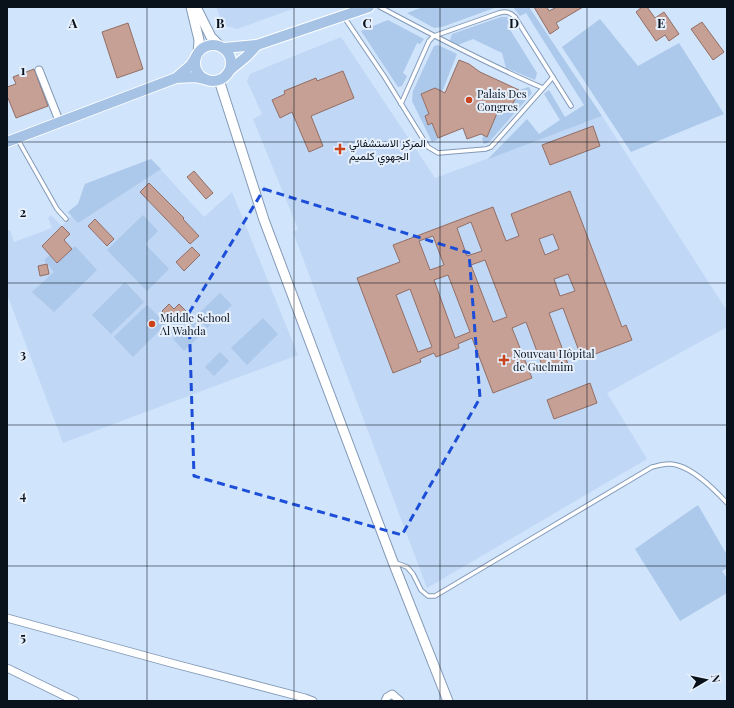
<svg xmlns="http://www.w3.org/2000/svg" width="734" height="708" font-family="'Playfair Display',Vazirmatn,serif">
  <rect width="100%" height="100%" fill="#d0e4fc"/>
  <!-- built -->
  <g fill="#c0d7f5">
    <path d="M216 7H298L237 29 223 25Z"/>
    <path d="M341 37 435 178 602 116 727 311V327L607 393 647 459 427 588 293 232 298 229 253 119 262 114 247 81 250 74Z"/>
    <path d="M151 159 204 217 232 192 298 355 63 443 7 294V231L10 230 14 242 52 228 48 218 51 215 62 226 71 216 68 212 78 204 85 184Z"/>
  </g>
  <!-- green -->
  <g fill="#acc8ea">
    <path d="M423 7H497L442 27 434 28 407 13Z"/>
    <path d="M513 7H529L602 116 488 159 527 119 539 134 560 120 544 94 549 90 565 117 584 105 526 13 520 16Z"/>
    <path d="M501 17H508L511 22 507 25 537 73 535 80 506 68 502 53 473 39 458 45 452 42 450 40 452 34Z"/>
    <path d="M600 19 638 66 679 43 724 114 631 152 562 47Z"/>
    <path d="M388 20 424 39 420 44 417 43 403 73 407 76 402 86 398 87 361 31Z"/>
    <path d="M438 45 457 54 442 92 435 88 421 94 429 114 428 124 432 123 438 138 437 140 432 142 412 101 413 91 434 46Z"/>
    <path d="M529 87 532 93 491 140 487 143 484 144 482 139 484 135 487 136 500 106 510 110 519 90Z"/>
    <path d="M151 159 161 169 78 223 68 212 78 204 85 184Z"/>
    <path d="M143 215 158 231 145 244 169 269 147 291 107 250Z"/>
    <path d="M75 246 97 270 54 312 32 292 54 272 44 260 50 255 57 263Z"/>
    <path d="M125 282 144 302 111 334 92 315Z"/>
    <path d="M220 293 232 305 207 328 196 316Z"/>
    <path d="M147 305 166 324 133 357 114 337Z"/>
    <path d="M263 318 278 334 247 365 231 348Z"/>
    <path d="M194 320 205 331 184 351 173 339Z"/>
    <path d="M220 352 229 361 214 376 205 367Z"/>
    <path d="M698 505 727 555V568L722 571 727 579V593L680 621 635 549Z"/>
  </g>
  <!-- building -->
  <g fill="#c7a095" stroke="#936e64" fill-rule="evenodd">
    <path d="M534 7H547L549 11 557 7H583L556 23 559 28 550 34Z"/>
    <path d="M642 7H647L655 18 664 12 679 34 669 41 665 35 656 41 636 12Z"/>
    <path d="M702 22 724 52 713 60 691 29Z"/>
    <path d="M128 23 143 69 117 78 102 32Z"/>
    <path d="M459 60 469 64 480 72 519 90 510 110 500 106 487 137 481 134 467 139 463 128 438 138 432 123 428 125 425 116 429 114 421 94 435 88 445 93Z"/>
    <path d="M34 69 48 106 16 118 8 98 7 99V87L16 84 13 77Z"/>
    <path d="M343 71 354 98 311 116 323 146 309 152 292 112 280 118 272 100 285 94 284 91 316 78 317 81Z"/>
    <path d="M593 126 600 146 550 165 542 145Z"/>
    <path d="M194 171 213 193 206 199 187 177Z"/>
    <path d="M149 183 184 218 183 219 199 236 190 244 140 192Z"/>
    <path d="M570 191 622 327 626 325 632 340 582 359 563 308 549 313 568 364 545 373 526 322 512 328 532 378 493 393 472 338 458 344 459 348 436 357 434 353 420 359 421 362 393 373 357 278 400 262 393 245 493 207 506 241 519 236 511 214ZM471 222 482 251 467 256 457 228ZM553 234 559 249 545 255 539 239ZM433 236 444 265 430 270 419 241ZM485 260 507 317 493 322 471 265ZM568 274 575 291 560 296 554 279ZM448 275 470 332 455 338 434 280ZM410 289 432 347 418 352 396 295Z"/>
    <path d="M95 219 114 239 107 246 88 226Z"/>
    <path d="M62 226 70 234 64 240 72 249 57 263 42 246Z"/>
    <path d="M192 247 200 255 184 271 176 262Z"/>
    <path d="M47 264 49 274 40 276 38 266Z"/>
    <path d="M169 304 174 309 179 304 189 314 182 321 176 314 170 319 162 311Z"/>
    <path d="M590 383 597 403 554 419 547 400Z"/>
  </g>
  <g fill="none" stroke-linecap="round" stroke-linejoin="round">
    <!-- lane casing -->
    <g stroke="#849ab7" stroke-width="5.5">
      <g id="lane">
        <path d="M380 7C434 36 487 64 543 88"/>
        <path d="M344 17 384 76 428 147 438 153 486 149 491 147 553 77"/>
        <path d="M401 104 429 41 434 36 499 13C506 11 510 12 515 17L571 106"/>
        <path d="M18 140 57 209 66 219"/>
        <path d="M396 563 407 567 413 574 421 590 428 596H435L652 467C657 466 663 464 668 464 689 463 714 489 727 503"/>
      </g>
    </g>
    <!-- street casing -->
    <g stroke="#849ab7" stroke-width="9">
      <g id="street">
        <path d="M39 70 60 123"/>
        <path d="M7 618 171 663 305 698 313 701"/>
        <path d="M7 668 75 701"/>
        <path d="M385 701 387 697 392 694 400 701"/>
      </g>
    </g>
    <!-- secondary casing -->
    <g stroke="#849ab7" stroke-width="11">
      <g id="secondary">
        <path d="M191 7 199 40 198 54"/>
        <path d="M196 7 211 37 220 46"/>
        <path d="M219 80 264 220 393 562 448 701"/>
      </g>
    </g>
    <!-- primary casing -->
    <g stroke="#fff" stroke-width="12">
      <g id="primary">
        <circle cx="213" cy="63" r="18"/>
        <path d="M224 48 257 45 369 7"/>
        <path d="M230 70 247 56 257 45"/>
        <path d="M176 78 191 65 196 57"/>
        <path d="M7 142 176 78 195 77 205 79"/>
      </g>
    </g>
    <!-- lane -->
    <use href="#lane" stroke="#fff" stroke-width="3.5"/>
    <!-- street -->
    <use href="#street" stroke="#fff" stroke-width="7"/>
    <!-- secondary -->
    <use href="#secondary" stroke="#fff" stroke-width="9"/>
    <!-- primary -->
    <use href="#primary" stroke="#a6c3e6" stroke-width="10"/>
  </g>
  <!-- marked area -->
  <path fill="none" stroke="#1d4ed8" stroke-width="3" stroke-dasharray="8 5" stroke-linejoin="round" d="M264 189 469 253 480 398 402 535 194 476 189 313Z"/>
  <!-- grid -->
  <path fill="none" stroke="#09111b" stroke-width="1" stroke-opacity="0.55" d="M147 7V701M294 7V701M440 7V701M587 7V701M7 142H727M7 283H727M7 425H727M7 566H727"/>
  <!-- markers -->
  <g fill="#cb431a" stroke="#e6f0fd" stroke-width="1.5">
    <circle cx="469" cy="100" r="4"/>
    <path d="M338 143h4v4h4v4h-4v4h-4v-4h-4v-4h4z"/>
    <circle cx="152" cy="324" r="4"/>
    <path d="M502 354h4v4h4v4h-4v4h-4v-4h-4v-4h4z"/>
  </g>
  <g text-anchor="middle" stroke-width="4" stroke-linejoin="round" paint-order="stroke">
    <!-- poi labels -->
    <g font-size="11" fill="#09111b" stroke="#e6f0fd" text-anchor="start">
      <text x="477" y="98">Palais Des<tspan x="477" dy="13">Congres</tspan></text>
      <text x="349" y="147">المركز الاستشفائي<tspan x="349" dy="13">الجهوي كلميم</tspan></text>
      <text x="160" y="322">Middle School<tspan x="160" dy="13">Al Wahda</tspan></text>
      <text x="513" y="358">Nouveau Hôpital<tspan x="513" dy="13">de Guelmim</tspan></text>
    </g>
  </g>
  <g font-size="13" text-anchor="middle" font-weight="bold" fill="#09111b" stroke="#e6f0fd" stroke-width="4" stroke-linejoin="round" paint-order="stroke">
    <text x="73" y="28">A</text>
    <text x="220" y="28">B</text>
    <text x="367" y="28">C</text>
    <text x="514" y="28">D</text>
    <text x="661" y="28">E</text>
    <text x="23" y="75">1</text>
    <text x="23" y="217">2</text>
    <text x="23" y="359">3</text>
    <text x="23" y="500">4</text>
    <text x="23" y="642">5</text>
  </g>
  <!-- border -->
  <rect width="734" height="708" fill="none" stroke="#09111b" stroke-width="16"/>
  <!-- north arrow -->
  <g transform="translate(706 680) rotate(81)" stroke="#e6f0fd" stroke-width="3" paint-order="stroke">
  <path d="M0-3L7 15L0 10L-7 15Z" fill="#09111b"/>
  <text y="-6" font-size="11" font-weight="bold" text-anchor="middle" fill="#09111b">N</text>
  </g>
</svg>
